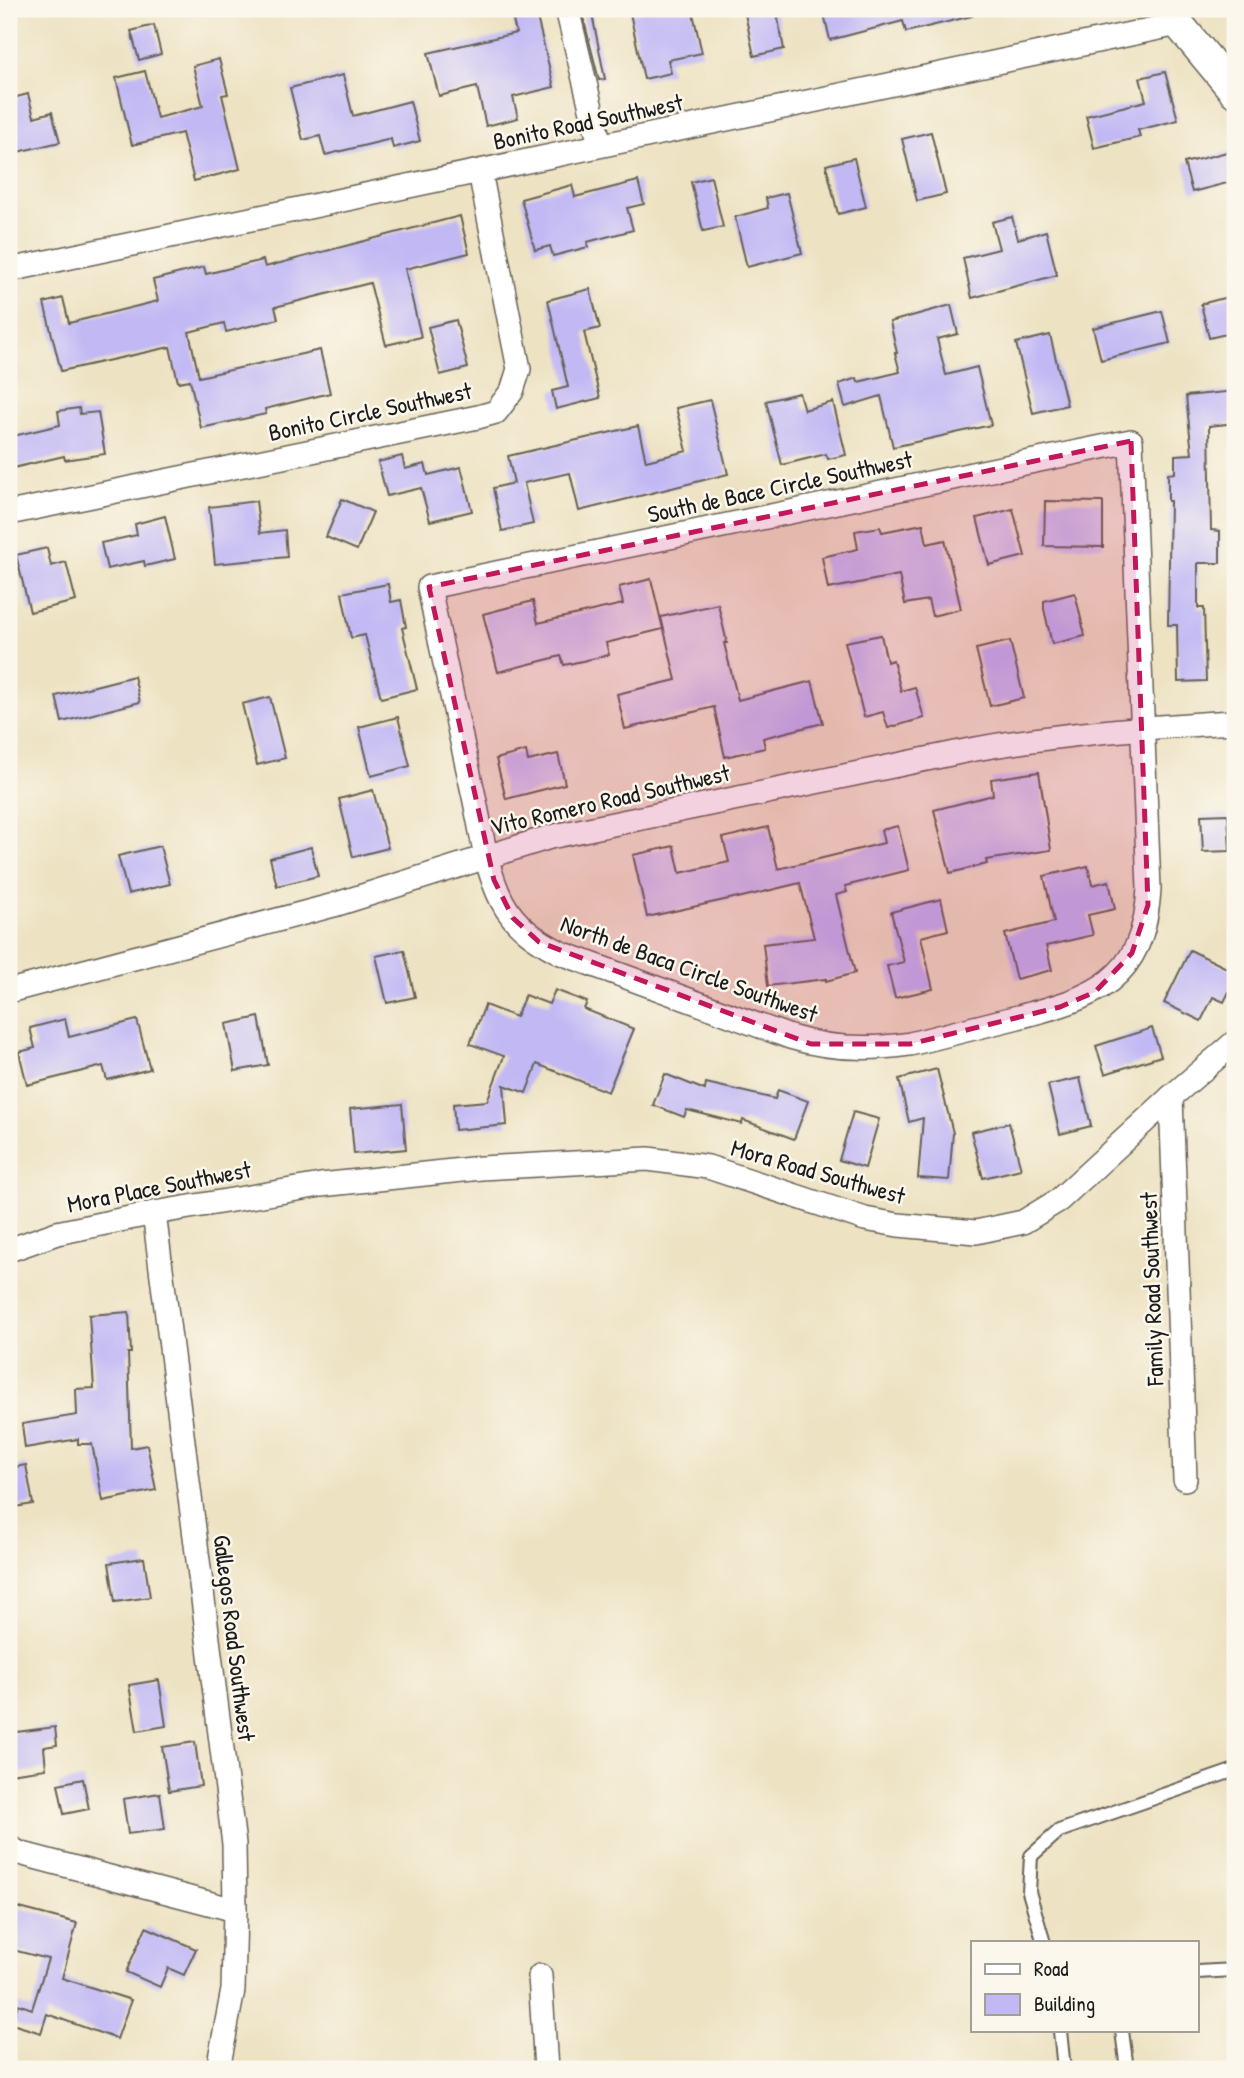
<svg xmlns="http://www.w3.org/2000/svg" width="1244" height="2078" font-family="'Patrick Hand',sans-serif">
  <rect width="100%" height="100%" fill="#fbf7ec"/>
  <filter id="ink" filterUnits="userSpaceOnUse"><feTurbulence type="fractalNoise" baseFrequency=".0143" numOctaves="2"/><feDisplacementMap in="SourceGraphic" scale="14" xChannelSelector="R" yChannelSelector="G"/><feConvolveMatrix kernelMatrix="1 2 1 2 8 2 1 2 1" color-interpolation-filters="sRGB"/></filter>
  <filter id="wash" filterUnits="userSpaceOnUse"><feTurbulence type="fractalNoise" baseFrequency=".00686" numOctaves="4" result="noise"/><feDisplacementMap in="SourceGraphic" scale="28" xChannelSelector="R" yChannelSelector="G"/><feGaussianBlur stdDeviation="1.57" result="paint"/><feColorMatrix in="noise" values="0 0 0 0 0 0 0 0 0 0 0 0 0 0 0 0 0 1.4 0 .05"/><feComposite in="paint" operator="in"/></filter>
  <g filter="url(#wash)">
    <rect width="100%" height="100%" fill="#ede2c2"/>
    <g id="blocks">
      <!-- building -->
      <g fill="#c1b8f4">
        <path d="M522 9H535L554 87 513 97 518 118 486 126 477 87 439 96 428 53 516 33 511 12Z"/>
        <path d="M581 9H591L605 79 599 80Z"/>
        <path d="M648 9H692L702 53 668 60 671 73 644 79 630 13Z"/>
        <path d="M744 9H776L784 49 754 56Z"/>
        <path d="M823 9H971L972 16 906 32 903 21 830 40Z"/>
        <path d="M154 25 161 54 139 60 131 31Z"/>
        <path d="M219 59 228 94 222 95 240 169 194 181 182 133 132 145 116 78 145 71 157 118 203 106 193 66Z"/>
        <path d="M1165 72 1178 120 1138 130 1140 137 1094 148 1086 116 1146 101 1140 78Z"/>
        <path d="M343 75 353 116 410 101 420 141 393 148 391 139 325 155 320 136 303 140 290 88Z"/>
        <path d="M28 94 34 117 52 112 60 142 9 154V99Z"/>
        <path d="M931 132 946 194 917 201 902 139Z"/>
        <path d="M1231 151 1235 169V181L1192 192 1184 163Z"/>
        <path d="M854 158 866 207 838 214 826 165Z"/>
        <path d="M711 177 723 227 703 231 691 182Z"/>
        <path d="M638 181 644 204 627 208 633 230 587 242 588 247 553 256 550 246 535 250 521 199 572 185 575 197Z"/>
        <path d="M787 193 802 253 747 267 735 217 768 208 766 198Z"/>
        <path d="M460 216 469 253 405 269 421 337 386 345 370 283 275 307 278 319 226 332 224 323 189 332 199 377 320 350 330 393 265 409 266 414 201 428 190 380 178 382 170 347 61 371 44 303 63 298 69 323 158 301 153 280 204 267 206 274 263 260 265 267Z"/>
        <path d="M1012 217 1018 239 1046 231 1057 275 972 298 963 258 999 249 992 222Z"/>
        <path d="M590 289 600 328 584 332 600 398 556 409 552 391 568 387 548 300Z"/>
        <path d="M1235 295V332L1209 338 1201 304Z"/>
        <path d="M951 305 958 334 937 339 946 375 977 367 991 425 893 447 881 396 845 407 839 384 857 378 858 382 900 372 895 353H897L890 322Z"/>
        <path d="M1162 311 1170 343 1101 360 1093 328Z"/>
        <path d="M456 320 468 368 440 375 428 327Z"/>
        <path d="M1050 335 1067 405 1033 413 1016 343Z"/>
        <path d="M1235 391V423L1209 426 1211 530 1220 531V563H1198V608H1204L1206 681 1178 682 1177 625H1168L1170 501H1168V474L1175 473V455L1192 454 1186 396Z"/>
        <path d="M799 393 804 410 833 402 846 455 828 459 826 454 782 465 766 401Z"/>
        <path d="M710 400 728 474 579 511 570 473 524 483 533 524 502 531 493 488 514 483 508 456 638 426 646 461 687 451 676 408Z"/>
        <path d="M79 408 80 414 98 412 105 454 65 460 64 456 9 469V437L60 425 58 411Z"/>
        <path d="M402 456 405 469 425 464 428 475 461 467 472 511 430 521 421 488 387 496 378 462Z"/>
        <path d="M342 499 373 512 357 550 326 537Z"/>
        <path d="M256 501 260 533 285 530 287 557 215 564 209 507Z"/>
        <path d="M1045 501 1103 502V547L1044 546Z"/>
        <path d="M1013 509 1025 556 989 565 977 518Z"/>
        <path d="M165 516 175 559 145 566 144 561 107 569 101 543 137 535 135 524Z"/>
        <path d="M923 524 927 544 945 540 961 609 932 616 928 600 905 604 899 575 828 589 822 557 858 549 855 531 880 527 882 532Z"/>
        <path d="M47 548 51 566 66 562 76 601 30 612 16 555Z"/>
        <path d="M651 579 663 629 606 643 609 655 564 665 561 656 498 672 483 614 533 601 538 623 623 604 619 587Z"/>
        <path d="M388 584 391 602 401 600 406 627 402 628 417 689 381 698 365 635 351 638 342 593Z"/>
        <path d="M1075 593 1085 636 1052 644 1044 609V601Z"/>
        <path d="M718 604 727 643H724L738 700 812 681 823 723 763 738 765 748 725 757 714 707 625 729 617 694 676 680 661 617Z"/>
        <path d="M881 635 887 662 893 660 901 691 915 687 924 718 888 728 883 712 864 717 845 642Z"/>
        <path d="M1010 641 1024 698 990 706 976 649Z"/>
        <path d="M134 676 140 702 62 722 56 696Z"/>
        <path d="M270 697 285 758 257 765 242 704Z"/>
        <path d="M398 717 410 766 371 776 359 727Z"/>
        <path d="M526 751 528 761 558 754 565 784 506 799 496 759Z"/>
        <path d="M1039 772 1051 850 986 860 987 864 950 873 934 810 993 795 991 779Z"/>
        <path d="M373 790 388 848 353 857 339 799Z"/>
        <path d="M1228 814 1230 851 1203 852 1201 815Z"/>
        <path d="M898 826 909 870 845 886 847 892 836 895 855 973 826 981V979L768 986 763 944 814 938 800 883 738 898V897L647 917 633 855 674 846 680 873 729 862 723 838 768 827 778 869 884 843 881 830Z"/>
        <path d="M160 846 170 884 128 894 118 856Z"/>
        <path d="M311 847 318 876 277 886 270 858Z"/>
        <path d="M1088 866 1092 885 1109 881 1115 909 1088 915 1093 935 1046 946 1052 970 1016 979 1005 934 1054 922 1044 876Z"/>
        <path d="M941 899 948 930 921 937 933 989 895 998 887 966 904 962 891 912Z"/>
        <path d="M404 950 415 997 387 1003 376 956Z"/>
        <path d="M1190 950 1235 972V980L1224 1002 1213 997 1201 1021 1164 1003Z"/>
        <path d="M555 990 587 1002 584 1009 634 1029 608 1092 537 1064 526 1093 504 1085 507 1125 455 1130 453 1104 487 1101 504 1056 470 1044 485 1005 516 1017 525 995 549 1004Z"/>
        <path d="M259 1017 268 1065 235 1071 226 1024Z"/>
        <path d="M65 1019 69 1037 137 1020 150 1069 107 1080 103 1066 27 1085 19 1052 35 1048 30 1028Z"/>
        <path d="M1152 1028 1161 1056 1105 1074 1096 1046Z"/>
        <path d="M937 1069 953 1133 949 1180 918 1178 923 1118 909 1122 899 1079Z"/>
        <path d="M665 1074 705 1090 706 1083 775 1099 778 1090 808 1101 794 1139 743 1120 742 1124 687 1110 684 1117 653 1105Z"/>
        <path d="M1080 1078 1091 1126 1060 1134 1048 1085Z"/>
        <path d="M402 1104 406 1149 354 1154 350 1109Z"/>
        <path d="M853 1112 879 1119 865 1168 839 1160Z"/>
        <path d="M1009 1123 1021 1169 983 1178 971 1132Z"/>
        <path d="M129 1312 131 1353H128L131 1448 147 1445 156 1490 103 1501 92 1444H78V1439L25 1448 22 1424 77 1415 76 1389 94 1388 89 1315Z"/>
        <path d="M26 1465 33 1504 9 1508V1468Z"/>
        <path d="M144 1558 150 1597 115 1602 109 1563Z"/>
        <path d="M159 1680 166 1726 137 1731 129 1685Z"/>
        <path d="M55 1727 57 1745 44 1747 46 1769 9 1774V1733Z"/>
        <path d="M195 1742 201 1786 169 1791 162 1747Z"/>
        <path d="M83 1779 89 1809 64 1814 58 1784Z"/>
        <path d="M160 1793 165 1829 128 1834 123 1799Z"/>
        <path d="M12 1906 77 1923 62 1978 131 2000 117 2039 47 2014 41 2033 12 2024 18 2004 32 2009 48 1959 9 1949V1919Z"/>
        <path d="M146 1927 196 1949 184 1975 168 1968 160 1987 126 1972Z"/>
      </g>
    </g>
  </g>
  <g filter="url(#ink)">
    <use href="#blocks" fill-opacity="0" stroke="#656156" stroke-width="2"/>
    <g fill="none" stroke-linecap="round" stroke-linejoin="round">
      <!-- service casing -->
      <g stroke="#656156" stroke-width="16">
        <g id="service">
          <path d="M1044 1943 1029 1892 1031 1856 1059 1831 1235 1770"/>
          <path d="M1197 1972 1235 1970"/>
          <path d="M1060 2031 1064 2069"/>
          <path d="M1122 2031 1127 2069"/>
        </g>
      </g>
      <!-- minor casing -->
      <g stroke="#656156" stroke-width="26">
        <g id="minor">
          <path d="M567 9 600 145"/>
          <path d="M9 270 1178 24"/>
          <path d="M1131 441 1149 888C1144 982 1094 998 1014 1018 979 1027 945 1035 910 1044 870 1050 829 1049 790 1037L561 953C536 940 515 926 502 901 485 868 481 827 473 792 458 724 443 656 429 587Z"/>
          <path d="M9 513 478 417 496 412 512 391 519 369 480 172"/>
          <path d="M9 991 334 905 550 837 970 750C1058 734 1146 727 1235 722"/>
          <path d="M1171 1097 1185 1479"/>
          <path d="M154 1213 234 1844 235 1910 233 1990 218 2069"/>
          <path d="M9 1250 57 1233 154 1213 321 1185 481 1168 648 1159 708 1167 865 1219 898 1225 976 1232 1023 1222 1059 1200 1171 1097 1235 1042"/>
          <path d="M9 1847 19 1853 235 1910"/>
          <path d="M540 1976 546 2069"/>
        </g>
      </g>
      <!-- tertiary casing -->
      <g stroke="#656156" stroke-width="33">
        <path id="tertiary" d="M1166 9 1235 92"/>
      </g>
      <!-- service -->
      <use href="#service" stroke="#fff" stroke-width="12"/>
      <!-- minor -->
      <use href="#minor" stroke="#fff" stroke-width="23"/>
      <!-- tertiary -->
      <use href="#tertiary" stroke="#fff" stroke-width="30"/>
    </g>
  </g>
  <!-- marked area -->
  <path fill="#c2185b" fill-opacity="0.2" stroke="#c2185b" stroke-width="5" stroke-dasharray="14 9" stroke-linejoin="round" d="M1131 441 1148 905 1132 953 1095 992 1060 1007 910 1044H811L539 942 513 918 494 880 429 587Z"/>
  <g text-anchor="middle" stroke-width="5" stroke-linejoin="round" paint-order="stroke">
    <!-- street labels -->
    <g font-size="24" fill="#1c1c1c" stroke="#fbf7ec">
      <text transform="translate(588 122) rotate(-12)" y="8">Bonito Road Southwest</text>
      <text transform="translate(370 412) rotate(-12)" y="8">Bonito Circle Southwest</text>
      <text transform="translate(780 487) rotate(-12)" y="8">South de Bace Circle Southwest</text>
      <text transform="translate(610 800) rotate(-13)" y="8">Vito Romero Road Southwest</text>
      <text transform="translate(689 969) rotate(20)" y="8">North de Baca Circle Southwest</text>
      <text transform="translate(818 1172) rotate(16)" y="8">Mora Road Southwest</text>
      <text transform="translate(159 1187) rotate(-11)" y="8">Mora Place Southwest</text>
      <text transform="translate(1152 1289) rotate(-92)" y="8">Family Road Southwest</text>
      <text transform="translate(234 1638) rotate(83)" y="8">Gallegos Road Southwest</text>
    </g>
  </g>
  <!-- margin -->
  <rect width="1244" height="2078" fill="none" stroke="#fbf7ec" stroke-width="35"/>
  <!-- legend -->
  <rect x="971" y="1941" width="228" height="91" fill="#fbf7ec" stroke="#a29f99" stroke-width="2"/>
  <rect x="985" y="1964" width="35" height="10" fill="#ffffff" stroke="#a29f99" stroke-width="2"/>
  <text x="1034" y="1976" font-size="21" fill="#1c1c1c">Road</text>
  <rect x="985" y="1994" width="35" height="21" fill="#c1b8f4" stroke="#a29f99" stroke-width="2"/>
  <text x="1034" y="2011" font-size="21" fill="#1c1c1c">Building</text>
</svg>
